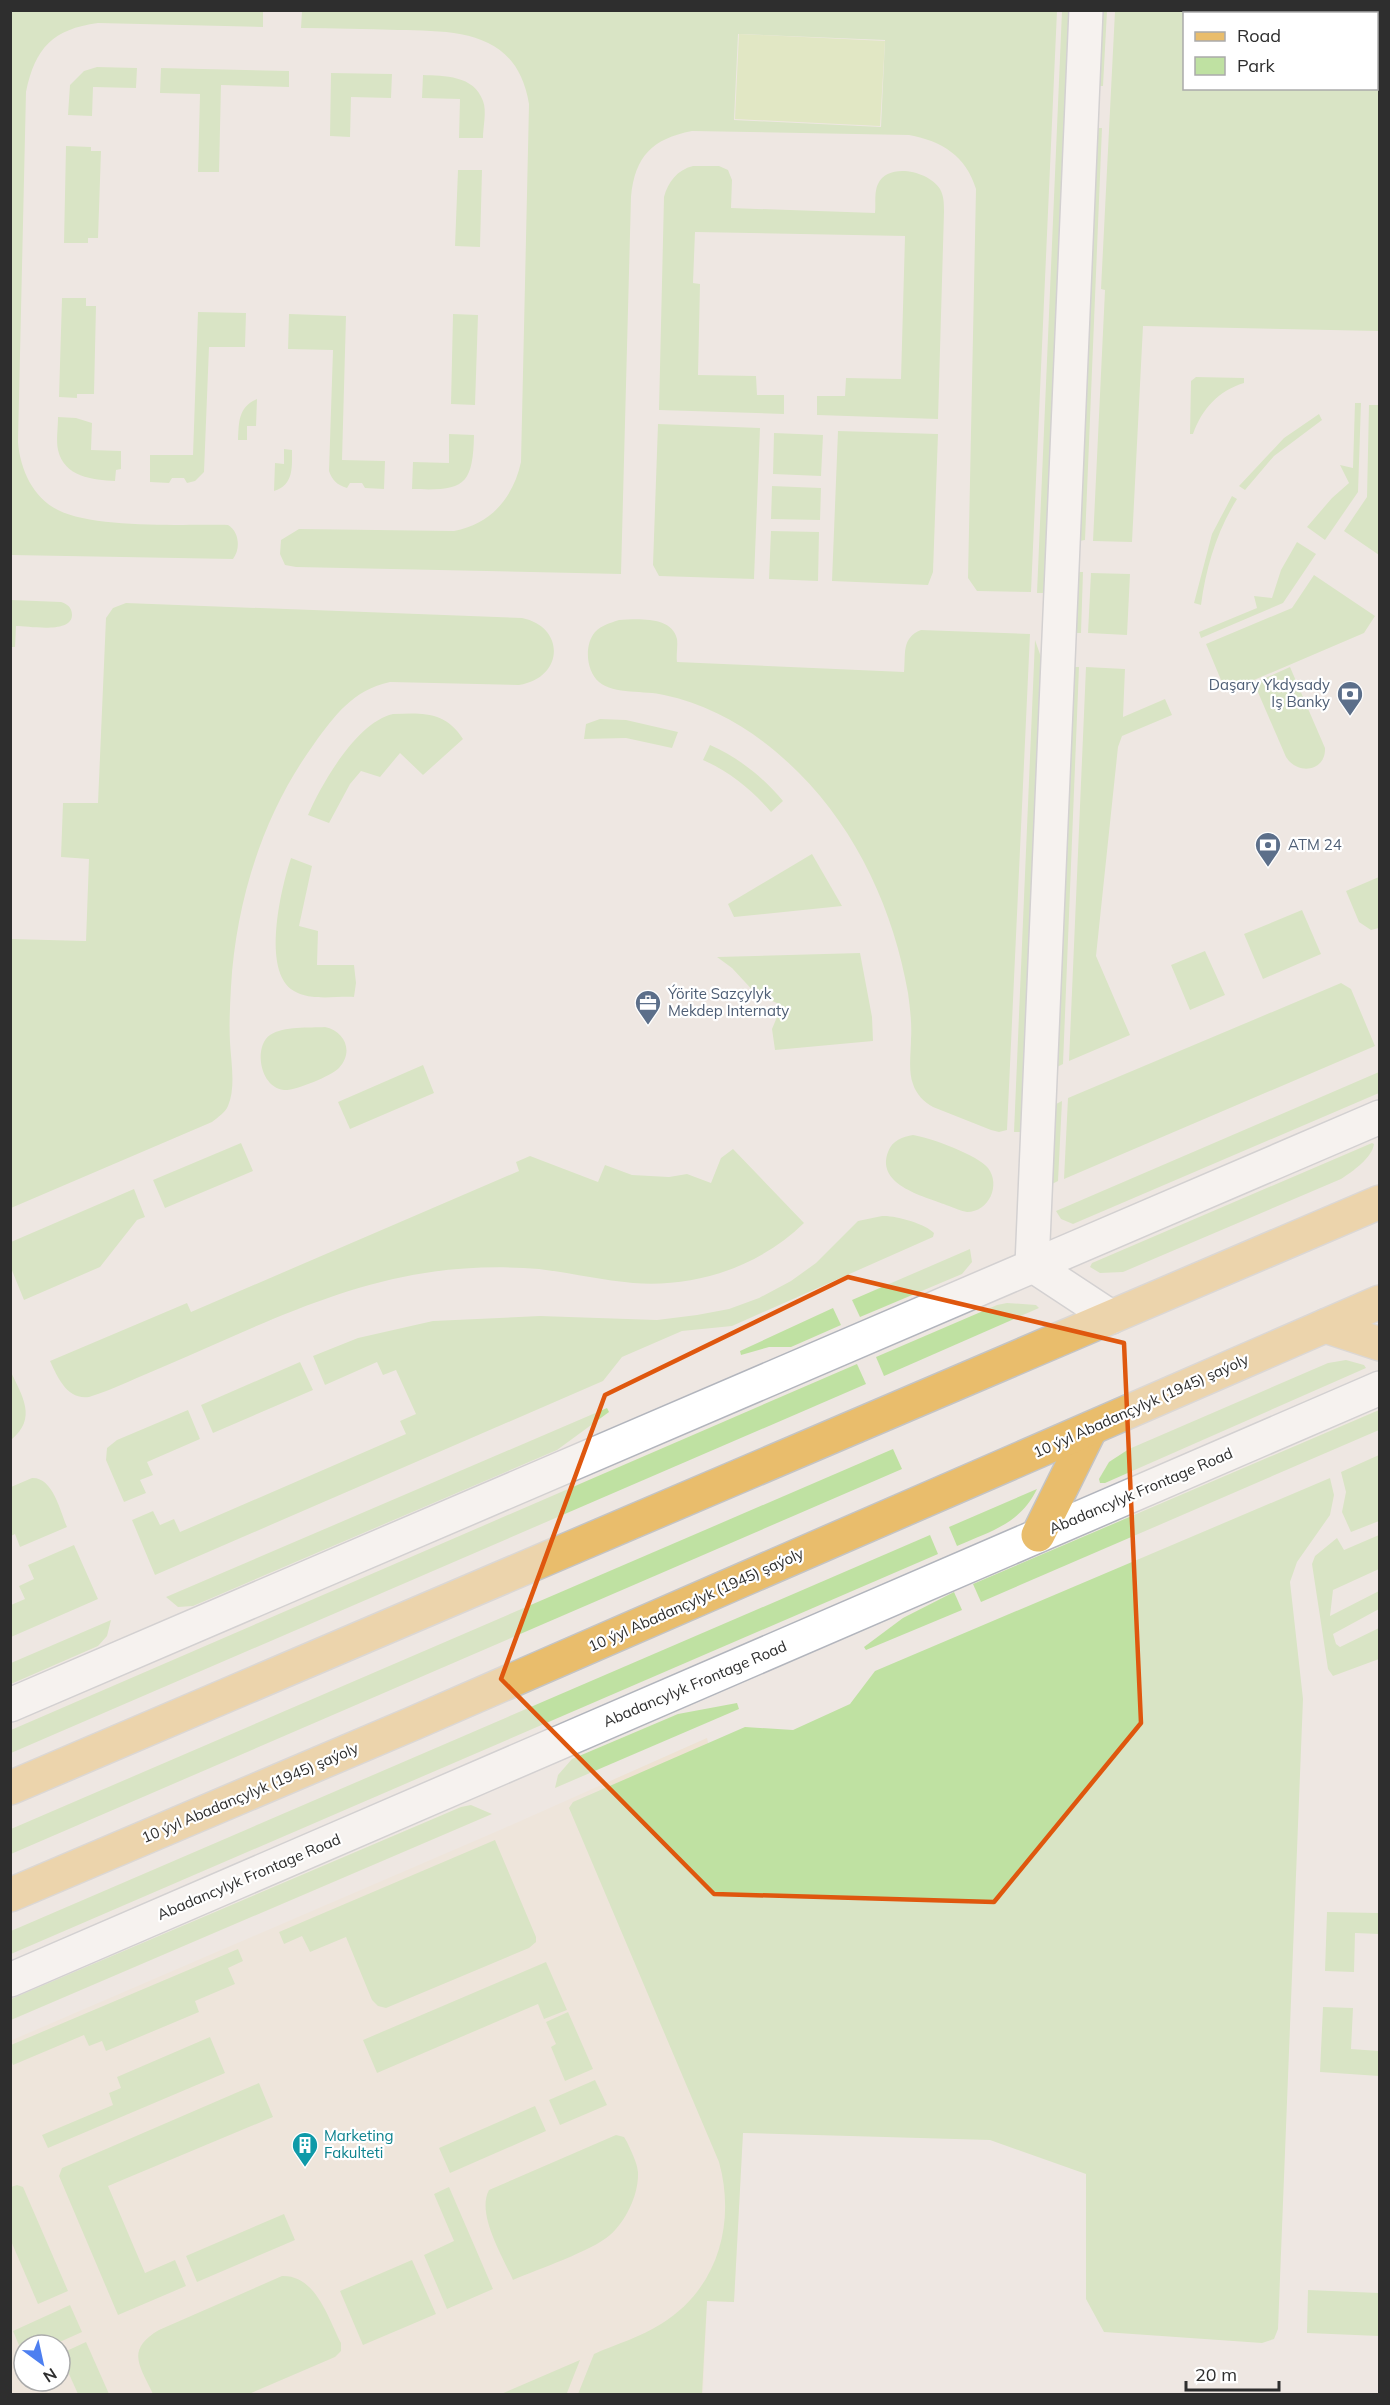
<svg xmlns="http://www.w3.org/2000/svg" width="1390" height="2405" font-family="Mulish,sans-serif">
  <rect width="100%" height="100%" fill="#eee7e2"/>
  <!-- education -->
  <path fill="#eee2d3" fill-rule="evenodd" d="M707 1738 753 1940 734 2302 707 2301 703 2394H11L10 2041 500 1830ZM24 2345H60V2381H24Z"/>
  <!-- green -->
  <g fill="#bfe1a2" fill-rule="evenodd">
    <path d="M11 10 263 11V27L98 23C53 29 35 48 26 92L18 442C20 469 33 498 58 510 95 529 185 524 228 525 239 531 241 549 233 559L11 555Z"/>
    <path d="M302 11H1057L1031 592 977 591 968 578 976 189C966 156 942 141 909 135L692 131C652 139 635 156 631 197L621 574 296 567 285 565 280 554 281 540 299 529 454 531C491 524 513 498 521 462L529 104C517 31 458 31 398 30 365 29 333 28 301 28ZM738 34 885 40 881 127 734 120Z"/>
    <path d="M1062 11H1072L1047 593H1037Z"/>
    <path d="M1101 11H1107L1103 86H1098Z"/>
    <path d="M1115 11H1380L1379 331 1143 326 1132 542 1093 541 1105 290 1101 289ZM1184 14H1376V88H1184Z"/>
    <path d="M97 67 137 68 136 88 93 87 92 116 68 115 70 85 84 71Z"/>
    <path d="M161 68 289 71V87L221 85 219 172H198L200 94 160 93Z"/>
    <path d="M331 73 392 74 391 98 351 97 350 137 330 136Z"/>
    <path d="M423 75C444 76 474 75 483 101 487 111 483 127 483 138H459L460 99 422 98Z"/>
    <path d="M1096 128H1102L1085 540 1079 541Z"/>
    <path d="M66 146 91 147V151H101L98 238H88V243H64Z"/>
    <path d="M693 166H719L728 170 732 180 731 208 875 213C876 204 874 192 878 184 888 162 929 171 940 189 944 196 944 204 944 212L938 419 817 415V396H845L846 378 901 379 905 236 695 232 693 283 700 284 698 375 756 376 757 395H784V414L659 410 664 197C668 182 677 170 693 166Z"/>
    <path d="M458 170H482L480 247 455 246Z"/>
    <path d="M62 298H86V306H96L94 394H77V398L59 397Z"/>
    <path d="M198 312 246 313 245 347H209L204 472 195 481 187 483 184 478H172L169 483 150 482V455H193Z"/>
    <path d="M289 314 346 316 342 460 385 461 384 489 365 488 362 483H350L347 488C337 485 332 480 329 471L333 350 288 349Z"/>
    <path d="M453 314 478 315 475 405 451 404Z"/>
    <path d="M1196 377 1244 378V383C1218 391 1202 409 1193 434H1190L1191 381Z"/>
    <path d="M257 399 256 426H247V440H238C239 422 238 407 257 399Z"/>
    <path d="M1355 403H1361L1358 492 1325 540 1307 527 1332 498 1349 483 1340 465 1353 468Z"/>
    <path d="M1369 405H1379V555L1344 531 1367 497Z"/>
    <path d="M1319 414 1322 420 1274 456 1245 490 1239 486 1284 438Z"/>
    <path d="M58 417 76 418 92 423 91 450 121 451V469L116 470 115 481C93 480 64 477 58 450 56 440 58 428 58 417Z"/>
    <path d="M658 424 760 428 754 579 659 576 653 565Z"/>
    <path d="M838 431 938 434 933 572 928 585 832 581Z"/>
    <path d="M774 433 823 435 821 476 773 474Z"/>
    <path d="M449 434 474 435C473 487 463 491 412 489L413 462 449 463Z"/>
    <path d="M284 449 292 450C292 467 294 485 274 491L275 463 284 464Z"/>
    <path d="M772 486 821 488 820 520 771 519Z"/>
    <path d="M1232 496 1237 499C1217 531 1206 567 1201 605L1194 603 1212 534Z"/>
    <path d="M771 531 819 532 818 581 769 579Z"/>
    <path d="M1297 542 1316 554 1283 603 1201 638 1199 632 1257 608 1254 596 1272 598 1281 570Z"/>
    <path d="M1077 572H1083L1081 633H1075Z"/>
    <path d="M1091 573 1130 574 1127 635 1088 633Z"/>
    <path d="M1314 575 1375 616 1364 633 1226 692 1206 644 1292 608Z"/>
    <path d="M11 600 61 602C67 604 72 607 72 615 72 634 29 626 16 626L15 647H11Z"/>
    <path d="M126 603 522 618C566 627 564 678 519 685L390 682C353 690 335 715 314 744 263 814 236 901 231 987 230 1005 229 1024 230 1042 231 1062 236 1087 228 1106 225 1113 218 1117 212 1122L11 1208V939L86 941 89 859 61 857 63 803H98L106 618 113 608Z"/>
    <path d="M619 620C637 619 672 616 677 639 678 646 676 655 677 662L904 672C906 654 901 638 921 630L1030 634 1007 1130 999 1132 991 1130 933 1107C924 1102 916 1094 913 1084 908 1071 911 1052 911 1039 912 1024 910 1008 908 993 894 912 858 832 799 773 762 736 717 706 664 695 645 690 614 695 599 682 586 671 584 645 595 632 602 625 610 623 619 620Z"/>
    <path d="M1035 640 1042 660 1023 1132H1014Z"/>
    <path d="M1074 667H1079L1063 1064 1057 1067Z"/>
    <path d="M1086 667 1125 669 1123 717 1165 699 1172 715 1122 736 1118 747 1096 956 1130 1035 1069 1061Z"/>
    <path d="M1290 667 1325 748C1326 771 1298 776 1286 757L1254 683Z"/>
    <path d="M393 714C423 713 445 711 463 739L423 775 400 753 380 777 361 771 350 784 329 823 308 815C322 783 357 722 393 714Z"/>
    <path d="M600 719 626 720 678 732 672 748 626 738 584 739 586 724Z"/>
    <path d="M710 745C738 757 764 778 783 801L771 812C752 790 730 772 703 760Z"/>
    <path d="M812 854 842 906 734 917 728 904Z"/>
    <path d="M291 858 312 866 299 926 318 931 317 965H354L356 983 354 997C335 996 310 1001 294 991 261 972 281 888 291 858Z"/>
    <path d="M1379 877V928L1371 930 1359 922 1346 891Z"/>
    <path d="M1302 910 1321 954 1263 979 1244 934Z"/>
    <path d="M1205 951 1225 995 1190 1010 1171 965Z"/>
    <path d="M860 953 872 1017 873 1041 775 1050 772 1029 782 1005 757 995 732 968 717 957Z"/>
    <path d="M1341 983 1351 989 1375 1046 1064 1179 1068 1098Z"/>
    <path d="M325 1027C345 1031 354 1052 339 1068 331 1076 295 1091 284 1090 260 1088 253 1047 270 1035 284 1026 309 1028 325 1027Z"/>
    <path d="M423 1065 434 1093 350 1129 338 1102Z"/>
    <path d="M1379 1072V1093L1073 1224 1061 1219 1056 1211Z"/>
    <path d="M1062 1101 1058 1181 1052 1184 1056 1104Z"/>
    <path d="M913 1135C931 1138 978 1155 988 1168 1001 1185 989 1212 967 1212 961 1211 955 1208 949 1206 927 1197 875 1186 888 1152 892 1140 903 1137 913 1135Z"/>
    <path d="M241 1143 253 1171 165 1208 153 1180Z"/>
    <path d="M1372 1143 1374 1144C1372 1158 1353 1171 1341 1179L1123 1272 1100 1273 1090 1267 1092 1263Z"/>
    <path d="M733 1149 804 1223C759 1267 695 1288 633 1283 602 1280 570 1273 539 1269 501 1266 463 1267 425 1273 334 1287 249 1330 165 1366 140 1376 115 1389 89 1397 67 1400 58 1378 50 1361L187 1303 191 1312 519 1171 516 1162 530 1156 598 1182 605 1165 632 1175 669 1177 687 1174 711 1183 721 1158Z"/>
    <path d="M134 1189 145 1217 137 1220 100 1267 24 1300 11 1268V1242Z"/>
    <path d="M882 1216C895 1215 926 1224 934 1233L933 1237 732 1326 682 1331 622 1357 603 1381 155 1575 132 1520 153 1511 160 1525 174 1519 180 1532 406 1434 400 1421 416 1414 396 1370 383 1375 377 1362 325 1385 313 1356 358 1338 433 1321 540 1316 657 1320 697 1315 729 1309 759 1298 791 1281 816 1263 858 1221Z"/>
    <path d="M970 1249 972 1262 962 1274 860 1317 852 1300Z"/>
    <path d="M1007 1303 1036 1305 1039 1308 884 1376 876 1357 997 1305Z"/>
    <path d="M833 1308 841 1325 791 1347H769L741 1355 740 1351Z"/>
    <path d="M1346 1360 1364 1365 1366 1368 1105 1483H1100L1099 1479 1109 1462 1129 1449 1328 1363Z"/>
    <path d="M300 1362 313 1390 213 1433 201 1405Z"/>
    <path d="M857 1364 866 1384 11 1753V1730Z"/>
    <path d="M10 1370C22 1396 38 1418 11 1440Z"/>
    <path d="M607 1408 609 1412 557 1450 193 1606 178 1607 166 1597Z"/>
    <path d="M188 1410 200 1439 147 1462 153 1475 140 1480 146 1493 124 1502 106 1460 107 1448 117 1440Z"/>
    <path d="M1379 1410V1430L981 1602 973 1584Z"/>
    <path d="M893 1449 902 1469 11 1854V1829Z"/>
    <path d="M1379 1455V1521L1351 1532 1342 1512 1346 1492 1341 1472Z"/>
    <path d="M32 1478C53 1477 60 1511 67 1527L20 1547 15 1534 11 1536V1487Z"/>
    <path d="M1330 1478 1334 1495 1330 1515 1297 1562 1290 1582 1303 1699 1278 2329 1274 2339 1262 2343 1104 2332 1086 2299V2174L990 2140 743 2133 734 2302 707 2301 702 2394H578L594 2354C616 2344 641 2337 661 2324 718 2289 736 2223 719 2162L569 1808 573 1802 745 1727 793 1730 850 1704 875 1671Z"/>
    <path d="M1037 1489C1020 1524 991 1531 957 1546L949 1527Z"/>
    <path d="M930 1535 938 1554 11 1954V1931Z"/>
    <path d="M1379 1535V1569L1333 1590 1330 1616 1379 1591V1609L1333 1634 1336 1644 1340 1647 1379 1628V1659L1333 1676 1328 1669 1312 1564 1315 1556 1337 1538 1344 1550Z"/>
    <path d="M74 1545 98 1599 11 1637V1605L25 1599 19 1586 34 1579 28 1565Z"/>
    <path d="M954 1592 962 1610 866 1650 864 1647 903 1618Z"/>
    <path d="M111 1620 107 1636 98 1646 11 1684V1663Z"/>
    <path d="M737 1703 739 1709 555 1788 558 1775 572 1759 678 1714Z"/>
    <path d="M471 1805 492 1814 11 2020V1999L461 1807Z"/>
    <path d="M495 1840 536 1937V1942L529 1948 386 2008 378 2006 372 2000 346 1937 310 1952 302 1936 284 1944 279 1932Z"/>
    <path d="M1327 1912 1379 1913V1934L1355 1933 1354 1972 1325 1971Z"/>
    <path d="M238 1949 243 1961 228 1968 235 1984 195 2001 199 2012 106 2051 102 2041 89 2046 84 2035 13 2065 11 2060V2045Z"/>
    <path d="M546 1962 567 2010 544 2019 538 2004 377 2073 363 2040Z"/>
    <path d="M1323 2007 1353 2008 1351 2049 1379 2051V2076L1320 2072Z"/>
    <path d="M568 2012 593 2069 565 2081 551 2047 556 2044 546 2022Z"/>
    <path d="M210 2037 225 2073 48 2148 42 2135 113 2105 109 2093 121 2088 117 2077Z"/>
    <path d="M595 2080 607 2105 560 2125 549 2100Z"/>
    <path d="M259 2083 273 2117 108 2186 145 2273 175 2260 186 2286 118 2315 59 2176 62 2168Z"/>
    <path d="M535 2106 546 2131 450 2173 439 2148Z"/>
    <path d="M616 2135 624 2137 627 2142C631 2151 637 2162 638 2172 639 2194 626 2221 610 2235 592 2251 538 2269 513 2280 503 2257 476 2214 489 2190Z"/>
    <path d="M17 2185 23 2187 68 2291 38 2304 11 2241V2187Z"/>
    <path d="M449 2187 493 2289 447 2309 424 2255 454 2241 434 2194Z"/>
    <path d="M284 2214 295 2240 197 2282 186 2256Z"/>
    <path d="M412 2260 436 2314 363 2345 340 2291Z"/>
    <path d="M282 2276C316 2275 328 2318 341 2343V2351L335 2357 249 2394H153C140 2366 125 2350 159 2330Z"/>
    <path d="M1308 2290 1379 2293V2336L1307 2333Z"/>
    <path d="M70 2305 82 2332 53 2345H24V2357L13 2331Z"/>
    <path d="M86 2342 109 2394H78L60 2354Z"/>
    <path d="M580 2360 567 2393 564 2394H501Z"/>
  </g>
  <!-- pitch -->
  <path fill="#d1e79f" d="M739 34 885 41 880 126 735 119Z"/>
  <g fill="none" stroke-linecap="round" stroke-linejoin="round">
    <!-- minor casing -->
    <g stroke="#b2b5bd" stroke-width="36">
      <g id="minor">
        <path d="M1086 10 1032 1265 1111 1317"/>
        <path d="M10 1705 1380 1117"/>
        <path d="M10 1980 1380 1388"/>
      </g>
    </g>
    <!-- primary casing -->
    <g stroke="#c4c4c4" stroke-width="36">
      <g id="primary">
        <path d="M1325 1326 1380 1344"/>
        <path d="M1038 1535 1090 1430"/>
        <path d="M10 1788 1380 1202"/>
        <path d="M10 1895 414 1723 1380 1302"/>
      </g>
    </g>
    <!-- minor -->
    <use href="#minor" stroke="#fff" stroke-width="33"/>
    <!-- primary -->
    <use href="#primary" stroke="#e9bd6c" stroke-width="33"/>
  </g>
  <!-- marked area -->
  <path d="M0 0H1390V2405H0ZM848 1277 1124 1343 1141 1723 994 1902 714 1894 501 1679 605 1395Z" fill="#eee7e2" fill-opacity=".55" fill-rule="evenodd"/>
  <path fill="none" stroke="#df570e" stroke-width="4.5" stroke-linejoin="round" d="M848 1277 1124 1343 1141 1723 994 1902 714 1894 501 1679 605 1395Z"/>
  <!-- icons -->
  <defs>
    <g id="bank-pin" transform="scale(1.35)"><path d="M0 17L-7.5 6A9.5 9.5 0 1 1 7.5 6Z" fill="#5c6f8a" stroke="#fff"/><path d="M-6-4H6V4H-6ZM0-2.3a2.3 2.3 0 1 0 0 4.6a2.3 2.3 0 1 0 0-4.6Z" fill="#fff"/></g>
    <g id="office-pin" transform="scale(1.35)"><path d="M0 17L-7.5 6A9.5 9.5 0 1 1 7.5 6Z" fill="#5c6f8a" stroke="#fff"/><path d="M-6-3h4V-5.5h4V-3h4V5H-6ZM-1-4.5V-3h2v-1.5ZM-6 0V1H6V0Z" fill="#fff"/></g>
    <g id="building-pin" transform="scale(1.35)"><path d="M0 17L-7.5 6A9.5 9.5 0 1 1 7.5 6Z" fill="#0f9aa8" stroke="#fff"/><path d="M-4-6H4V6H1V3H-1V6H-4ZM-2.5-4.3h1.7v1.8h-1.7ZM.8-4.3h1.7v1.8H.8ZM-2.5-1h1.7V.8h-1.7ZM.8-1h1.7V.8H.8Z" fill="#fff"/></g>
  </defs>
  <g fill-rule="evenodd">
    <use href="#bank-pin" x="1350" y="694"/>
    <use href="#bank-pin" x="1268" y="845"/>
    <use href="#office-pin" x="648" y="1003"/>
    <use href="#building-pin" x="305" y="2145"/>
  </g>
  <g text-anchor="middle" stroke-width="4.5" stroke-linejoin="round" paint-order="stroke">
    <!-- service labels -->
    <g font-size="15" fill="#4e5e75" stroke="#fff" text-anchor="start">
      <text x="1330" y="690" text-anchor="end">Daşary Ykdysady<tspan x="1330" dy="17">Iş Banky</tspan></text>
      <text x="1288" y="850">ATM 24</text>
      <text x="668" y="999">Ýörite Sazçylyk<tspan x="668" dy="17">Mekdep Internaty</tspan></text>
    </g>
    <!-- street labels -->
    <g font-size="15" fill="#2e2e2e" stroke="#fff">
      <text transform="translate(1141 1406) rotate(-24)" y="5">10 ýyl Abadançylyk (1945) şaýoly</text>
      <text transform="translate(1141 1491) rotate(-23)" y="5">Abadancylyk Frontage Road</text>
      <text transform="translate(696 1600) rotate(-24)" y="5">10 ýyl Abadançylyk (1945) şaýoly</text>
      <text transform="translate(695 1684) rotate(-23)" y="5">Abadancylyk Frontage Road</text>
      <text transform="translate(250 1793) rotate(-23)" y="5">10 ýyl Abadançylyk (1945) şaýoly</text>
      <text transform="translate(249 1877) rotate(-23)" y="5">Abadancylyk Frontage Road</text>
    </g>
    <!-- culture labels -->
    <g font-size="15" fill="#0d838f" stroke="#fff" text-anchor="start">
      <text x="324" y="2141">Marketing<tspan x="324" dy="17">Fakulteti</tspan></text>
    </g>
  </g>
  <!-- border -->
  <rect width="1390" height="2405" fill="none" stroke="#2e2e2e" stroke-width="24"/>
  <!-- legend -->
  <rect x="1183" y="12" width="195" height="78" fill="#ffffff" stroke="#ababab" stroke-width="1.5"/>
  <rect x="1195" y="32" width="30" height="9" fill="#e9bd6c" stroke="#ababab" stroke-width="1.5"/>
  <text x="1237" y="42" font-size="18" fill="#2e2e2e">Road</text>
  <rect x="1195" y="57" width="30" height="18" fill="#bfe1a2" stroke="#ababab" stroke-width="1.5"/>
  <text x="1237" y="72" font-size="18" fill="#2e2e2e">Park</text>
  <!-- north arrow -->
  <g transform="translate(42 2363) rotate(147)"><circle r="28" fill="#ffffff" stroke="#ababab" stroke-width="1.5"/>
  <path d="M0-4.5L10 22L0 15L-10 22Z" fill="#4d7ff0"/>
  <text y="-9" font-size="16" font-weight="bold" text-anchor="middle" fill="#2e2e2e">N</text>
  </g>
  <!-- scale -->
  <path d="M1186 2381v9h93v-9" fill="none" stroke="#2e2e2e" stroke-width="3"/>
  <text x="1195" y="2381" font-size="18" fill="#2e2e2e" stroke="#ffffff" stroke-width="4.5" paint-order="stroke">20 m</text>
</svg>
